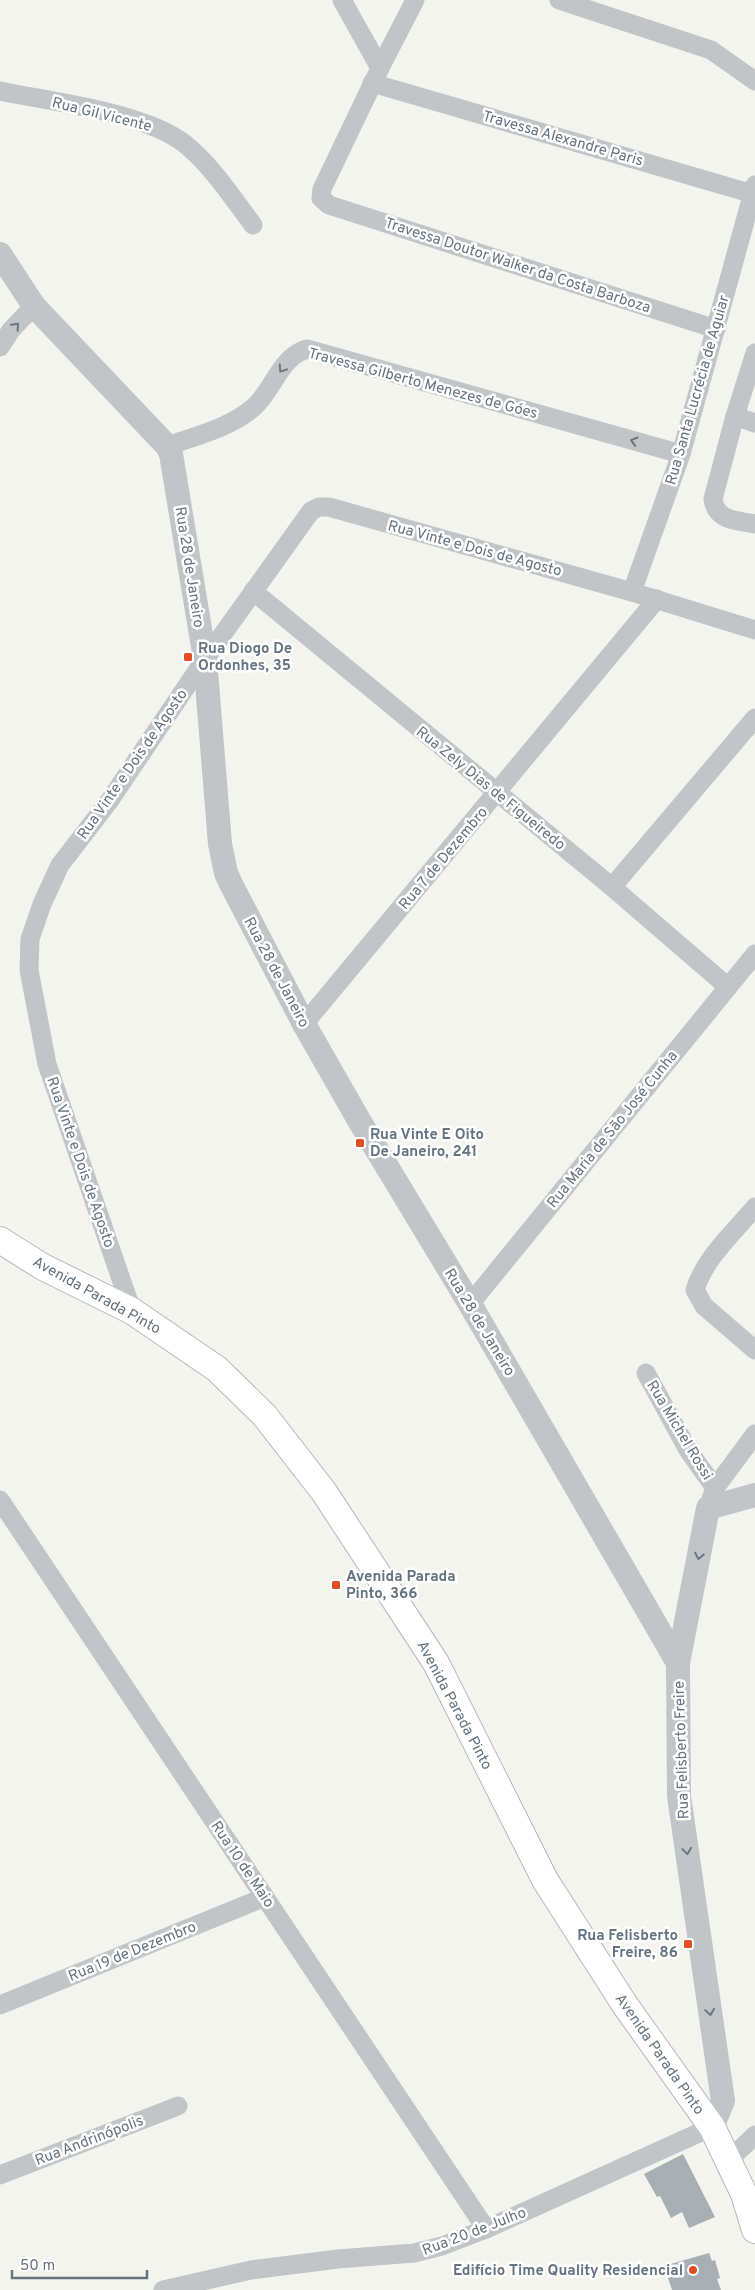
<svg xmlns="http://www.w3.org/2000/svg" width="755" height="2290" font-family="Overpass,sans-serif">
  <rect width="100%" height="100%" fill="#f4f4ef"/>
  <!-- building -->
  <g fill="#a7afb4">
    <path d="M683 2154 715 2217 689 2228 682 2212 671 2218 660 2196 657 2197 644 2174Z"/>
    <path d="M709 2253 712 2261 715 2260 720 2278 717 2279 721 2290H672L667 2275 670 2274 667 2265Z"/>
  </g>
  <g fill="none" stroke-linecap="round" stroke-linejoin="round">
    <!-- secondary casing -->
    <g stroke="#b4b8bc" stroke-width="28">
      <path id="secondary" d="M0 1240 43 1267 132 1311 217 1369 265 1416 324 1492 436 1663 545 1880 625 2005 712 2127 744 2194 755 2230"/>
    </g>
    <!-- minor -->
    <g stroke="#c1c5c8" stroke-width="19">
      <path d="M342 0 380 68"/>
      <path d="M415 0 380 68 322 189 321 198 329 205 716 329"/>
      <path d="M559 0 711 50 755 81"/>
      <path d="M372 83 753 194"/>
      <path d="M0 91C52 102 144 112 185 144 212 166 232 197 253 225"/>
      <path d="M0 347 11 330 34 306"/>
      <path d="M755 353 735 416 713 499C716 521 736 520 755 524"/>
      <path d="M735 416 755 423"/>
      <path d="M167 446C196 436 230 428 254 407 273 390 281 356 307 349L681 454"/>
      <path d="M253 591 612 887 728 987"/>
      <path d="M632 592 681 454 755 185"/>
      <path d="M612 887 755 718"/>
      <path d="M304 1024 657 599"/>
      <path d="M755 1207C734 1232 704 1259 695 1290L704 1306 755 1350"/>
      <path d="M470 1304 755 954"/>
      <path d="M132 1311 47 1064 29 970 30 939 42 904 60 865 110 800 205 659 311 511 319 507H329L632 592 755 630"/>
      <path d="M646 1373 688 1450 715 1488"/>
      <path d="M711 1499 715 1488 755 1434"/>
      <path d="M0 1500 486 2229"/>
      <path d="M0 2005 265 1897"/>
      <path d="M729 2160 755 2135"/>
      <path d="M0 2175 178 2106"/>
      <path d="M163 2290 251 2270 338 2259 414 2253 442 2246 486 2229 712 2127"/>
    </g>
    <!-- tertiary -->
    <g stroke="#c1c5c8" stroke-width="24">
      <path d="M0 254 34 306 167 446 171 454 205 659 220 844 226 873 231 884 304 1024 360 1122 470 1304 678 1663"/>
      <path d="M712 2127 723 2101 679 1796 678 1663 708 1508 755 1495"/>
    </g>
    <!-- secondary -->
    <use href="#secondary" stroke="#fff" stroke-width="26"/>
  </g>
  <!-- one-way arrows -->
  <defs><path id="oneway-chevron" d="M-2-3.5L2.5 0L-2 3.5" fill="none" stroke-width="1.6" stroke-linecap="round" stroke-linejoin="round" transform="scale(1.25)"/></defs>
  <g stroke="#687784">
    <use href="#oneway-chevron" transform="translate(16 326) rotate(-47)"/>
    <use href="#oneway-chevron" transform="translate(282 369) rotate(124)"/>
    <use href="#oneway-chevron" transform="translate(634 441) rotate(-164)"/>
    <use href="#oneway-chevron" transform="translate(699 1556) rotate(101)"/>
    <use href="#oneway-chevron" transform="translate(687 1851) rotate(82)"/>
    <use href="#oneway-chevron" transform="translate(710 2012) rotate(82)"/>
  </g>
  <!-- markers -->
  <g fill="#e04f24" stroke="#fff" stroke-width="2">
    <rect x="183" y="652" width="10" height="10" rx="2.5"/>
    <rect x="355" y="1138" width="10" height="10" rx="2.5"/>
    <rect x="331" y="1580" width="10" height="10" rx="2.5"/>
    <rect x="683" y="1939" width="10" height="10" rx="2.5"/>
    <circle cx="693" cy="2270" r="5"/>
  </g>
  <g text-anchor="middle" stroke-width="5" stroke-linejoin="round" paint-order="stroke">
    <!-- street labels -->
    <g font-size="15" fill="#637380" stroke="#fff">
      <text transform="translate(102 114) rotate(14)" y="5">Rua Gil Vicente</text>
      <text transform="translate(563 138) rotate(16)" y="5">Travessa Alexandre Paris</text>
      <text transform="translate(518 265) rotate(18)" y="5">Travessa Doutor Walker da Costa Barboza</text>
      <text transform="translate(423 383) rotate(15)" y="5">Travessa Gilberto Menezes de Góes</text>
      <text transform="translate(697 390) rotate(-74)" y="5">Rua Santa Lucrécia de Aguiar</text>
      <text transform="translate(475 548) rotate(15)" y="5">Rua Vinte e Dois de Agosto</text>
      <text transform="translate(190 567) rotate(81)" y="5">Rua 28 de Janeiro</text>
      <text transform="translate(132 764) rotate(-55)" y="5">Rua Vinte e Dois de Agosto</text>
      <text transform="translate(491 788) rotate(39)" y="5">Rua Zely Dias de Figueiredo</text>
      <text transform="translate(443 858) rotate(-50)" y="5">Rua 7 de Dezembro</text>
      <text transform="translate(277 972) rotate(62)" y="5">Rua 28 de Janeiro</text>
      <text transform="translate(612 1129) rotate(-51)" y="5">Rua Maria de São José Cunha</text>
      <text transform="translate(81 1162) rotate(71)" y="5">Rua Vinte e Dois de Agosto</text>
      <text transform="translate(97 1295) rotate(29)" y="5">Avenida Parada Pinto</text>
      <text transform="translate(480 1322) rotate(59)" y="5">Rua 28 de Janeiro</text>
      <text transform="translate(680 1430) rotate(59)" y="5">Rua Michel Rossi</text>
      <text transform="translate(455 1705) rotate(62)" y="5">Avenida Parada Pinto</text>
      <text transform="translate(681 1750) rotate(-92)" y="5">Rua Felisberto Freire</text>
      <text transform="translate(243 1864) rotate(56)" y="5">Rua 10 de Maio</text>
      <text transform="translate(132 1951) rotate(-22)" y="5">Rua 19 de Dezembro</text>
      <text transform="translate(660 2054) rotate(55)" y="5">Avenida Parada Pinto</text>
      <text transform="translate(89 2140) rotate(-21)" y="5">Rua Andrinópolis</text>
      <text transform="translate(474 2231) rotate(-21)" y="5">Rua 20 de Julho</text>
    </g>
    <!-- poi labels -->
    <g font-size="15" font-weight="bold" fill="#637380" stroke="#fff" text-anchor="start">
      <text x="198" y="653">Rua Diogo De<tspan x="198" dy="17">Ordonhes, 35</tspan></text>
      <text x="370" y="1139">Rua Vinte E Oito<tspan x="370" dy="17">De Janeiro, 241</tspan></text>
      <text x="346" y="1581">Avenida Parada<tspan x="346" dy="17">Pinto, 366</tspan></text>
      <text x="678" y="1940" text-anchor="end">Rua Felisberto<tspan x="678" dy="17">Freire, 86</tspan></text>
      <text x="683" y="2275" text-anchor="end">Edifício Time Quality Residencial</text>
    </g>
  </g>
  <!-- scale -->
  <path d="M12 2270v8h135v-8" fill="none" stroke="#637380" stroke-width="2.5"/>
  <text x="20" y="2270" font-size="15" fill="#637380" stroke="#ffffff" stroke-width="4" paint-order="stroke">50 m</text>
</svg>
